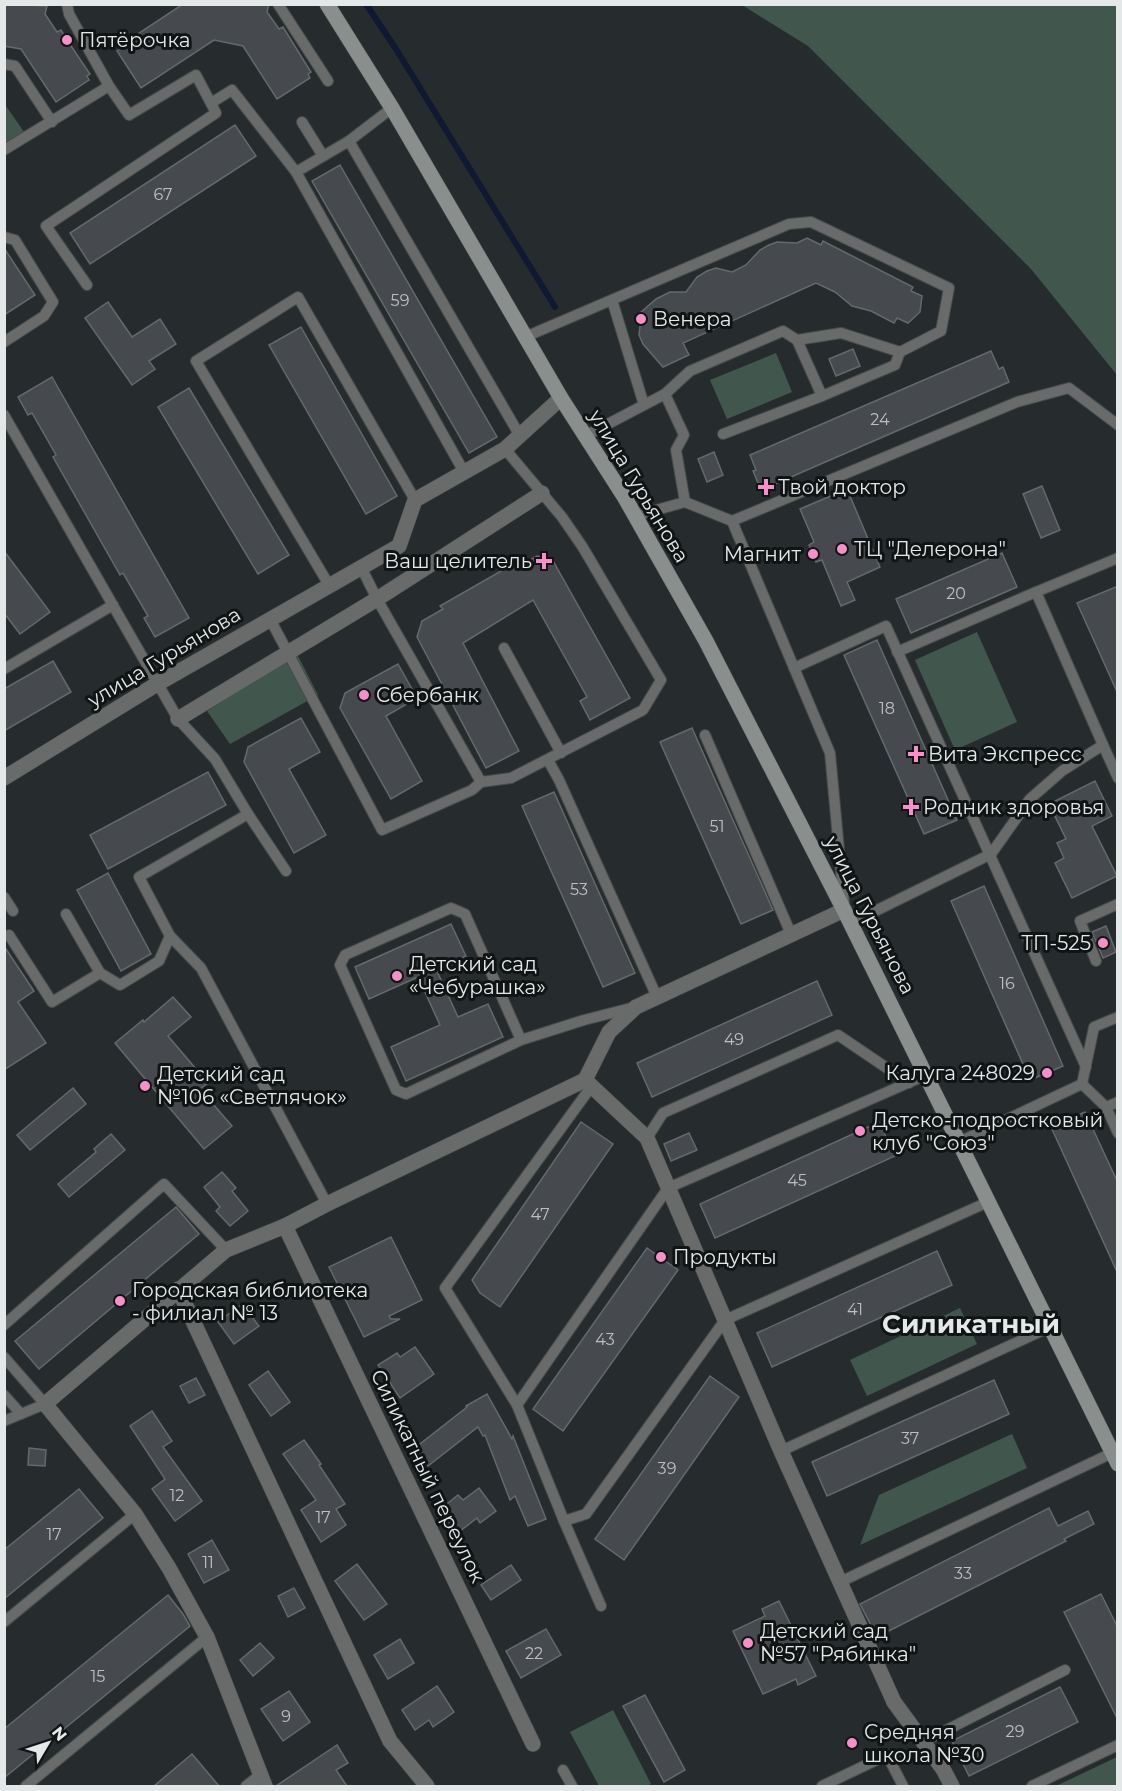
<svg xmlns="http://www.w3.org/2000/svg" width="1122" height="1791" font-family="Montserrat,sans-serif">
  <rect width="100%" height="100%" fill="#262c2d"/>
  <!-- green -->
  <g fill="#41574d">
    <path d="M742 5H1117V375L1031 269 808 46Z"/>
    <path d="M4 103 24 132 4 145Z"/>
    <path d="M776 353 792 392 727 419 710 380Z"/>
    <path d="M977 632 1017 722 955 750 915 660Z"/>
    <path d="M297 654 318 695 230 744 207 711Z"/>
    <path d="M960 1308 977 1344 867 1396 850 1360Z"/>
    <path d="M1012 1434 1027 1468 860 1545 879 1495Z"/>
    <path d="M613 1710 651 1784 647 1786H599L570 1732Z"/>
    <path d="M1117 1757V1786H1056Z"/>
  </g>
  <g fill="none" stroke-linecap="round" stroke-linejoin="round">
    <!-- stream -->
    <path stroke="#101832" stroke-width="6" d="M366 4 396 49 555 307"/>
  </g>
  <!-- building -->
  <g fill="#464a4e" stroke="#64696c" stroke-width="1.5">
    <path d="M4 4 47 6 45 14 57 32 61 30 67 40 90 74 87 76 89 80 56 102 21 49 4 46Z"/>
    <path d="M183 4H269L267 12 279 29 283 27 311 72 308 74 310 78 277 99 243 46 214 40 141 88 117 51 123 47 121 45Z"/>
    <path d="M235 125 256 156 90 264 70 233Z"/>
    <path d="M340 165 497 437 469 453 312 181Z"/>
    <path d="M807 238 821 245 823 241 913 287 911 291 922 296 920 312 908 323 897 318 894 323 871 311 852 306 835 292 816 283 683 343 689 355 663 367 643 344 639 335 641 318 639 314 656 299 670 292H686L697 277 707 271 716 268 732 272 746 265 760 250 769 245 777 242 797 243Z"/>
    <path d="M4 248 35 295 4 315Z"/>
    <path d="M108 302 132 337 160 319 176 344 149 361 155 369 132 385 85 318Z"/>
    <path d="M301 327 397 496 366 514 269 345Z"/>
    <path d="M853 349 860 366 836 376 829 359Z"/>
    <path d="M991 351 999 369 1003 367 1009 382 761 490 753 471 756 470 750 455Z"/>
    <path d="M52 377 189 618 155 637 144 618 148 616 123 573 120 575 53 457 56 455 32 413 28 415 18 397Z"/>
    <path d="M189 388 289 555 258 574 158 407Z"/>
    <path d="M714 452 723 475 707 482 698 459Z"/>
    <path d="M1042 486 1060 530 1041 538 1023 494Z"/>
    <path d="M847 489 880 567 847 582 855 600 841 606 822 560 816 562 809 545 814 542 800 509Z"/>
    <path d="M4 551 50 612 20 634 4 613Z"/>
    <path d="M1002 553 1017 587 911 633 896 599Z"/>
    <path d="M537 556 553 561 630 698 590 720 580 701 587 697 533 600 463 643 519 751 486 768 417 637 422 621 443 609 440 606 515 563 517 567Z"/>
    <path d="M1118 586V694L1077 603Z"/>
    <path d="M877 640 957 820 924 834 844 655Z"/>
    <path d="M53 661 71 692 4 731V689Z"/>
    <path d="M398 664 417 698 386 716 422 781 391 799 340 708 345 693Z"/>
    <path d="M301 718 320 752 289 769 326 835 294 853 244 762 248 747Z"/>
    <path d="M692 728 773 910 741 924 660 742Z"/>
    <path d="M208 772 226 805 108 869 90 835Z"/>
    <path d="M1095 781 1112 816 1092 826 1117 876 1072 898 1055 863 1064 858 1057 843 1066 839 1049 804Z"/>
    <path d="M554 792 635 973 603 987 522 806Z"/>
    <path d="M108 873 151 954 121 971 77 890Z"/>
    <path d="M984 886 1063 1066 1030 1080 951 901Z"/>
    <path d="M451 924 466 956 436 969 458 1017 488 1004 503 1037 406 1081 391 1047 440 1025 418 977 369 999 355 967Z"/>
    <path d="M1106 926 1116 952 1103 958 1092 932Z"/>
    <path d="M4 946 34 991 18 1002 46 1043 4 1070Z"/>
    <path d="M817 981 832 1015 652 1097 637 1063Z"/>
    <path d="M173 997 191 1017 168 1036 208 1083 200 1089 232 1126 204 1149 115 1043 143 1020 144 1022Z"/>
    <path d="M73 1088 86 1104 30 1150 17 1135Z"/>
    <path d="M1085 1112 1118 1183V1274L1051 1127Z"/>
    <path d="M581 1122 613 1144 500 1307 480 1293 472 1280Z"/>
    <path d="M879 1122 895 1156 715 1238 700 1204Z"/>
    <path d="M689 1133 697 1150 671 1161 664 1144Z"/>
    <path d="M111 1134 125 1150 69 1197 58 1184 96 1152 94 1149Z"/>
    <path d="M222 1172 236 1188 232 1191 248 1211 230 1226 216 1211 220 1207 204 1187Z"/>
    <path d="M176 1207 199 1234 39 1369 15 1341Z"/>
    <path d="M391 1237 422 1300 389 1316 391 1319H400L364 1337 329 1267Z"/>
    <path d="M647 1248 678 1270 563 1431 533 1409Z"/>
    <path d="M937 1251 952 1285 772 1367 757 1333Z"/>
    <path d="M242 1304 259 1326 234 1344 218 1322Z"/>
    <path d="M415 1347 434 1374 400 1398 378 1365 397 1353 400 1357Z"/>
    <path d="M268 1371 290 1402 271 1416 249 1385Z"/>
    <path d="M710 1376 739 1397 624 1560 595 1539Z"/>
    <path d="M196 1378 205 1395 189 1403 180 1386Z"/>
    <path d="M994 1380 1009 1414 827 1496 812 1462Z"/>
    <path d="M487 1394 512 1439 513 1436 546 1519 528 1526 515 1496 510 1500 485 1435 483 1436 478 1427 428 1466 415 1448 467 1407 466 1406Z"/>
    <path d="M152 1411 172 1441 163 1447 202 1501 175 1521 152 1489 165 1479 130 1426Z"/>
    <path d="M304 1440 321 1464 319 1465 345 1504 336 1509 346 1525 321 1542 301 1510 316 1500 283 1454Z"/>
    <path d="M29 1448 46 1450 45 1466 28 1465Z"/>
    <path d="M479 1488 496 1511 480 1523 477 1518 455 1535 437 1512 458 1495 463 1500Z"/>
    <path d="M79 1489 103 1518 4 1599V1550Z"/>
    <path d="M1049 1508 1058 1526 1088 1511 1094 1524 1064 1539 1066 1541 877 1637 860 1604Z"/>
    <path d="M212 1540 229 1570 204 1583 188 1554Z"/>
    <path d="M357 1564 387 1604 364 1620 335 1581Z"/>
    <path d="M511 1565 521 1580 491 1600 481 1585Z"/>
    <path d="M294 1588 305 1608 288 1617 278 1596Z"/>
    <path d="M1101 1594 1118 1628V1720L1064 1612Z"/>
    <path d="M168 1595 183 1614 190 1626 4 1778V1729Z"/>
    <path d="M779 1601 816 1676 798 1685 796 1679 763 1694 733 1631 765 1616 762 1609Z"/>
    <path d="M546 1629 561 1655 521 1678 506 1651Z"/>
    <path d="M400 1639 414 1663 388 1679 374 1655Z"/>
    <path d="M260 1643 274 1658 253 1676 240 1660Z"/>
    <path d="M437 1686 454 1712 433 1727 429 1720 415 1730 402 1710Z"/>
    <path d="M1060 1687 1078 1722 969 1776 952 1741Z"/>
    <path d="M289 1691 310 1722 283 1741 261 1709Z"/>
    <path d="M645 1695 685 1770 664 1782 623 1706Z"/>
    <path d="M337 1745 348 1763 336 1770 347 1786H276Z"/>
    <path d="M192 1754 219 1786H154Z"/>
  </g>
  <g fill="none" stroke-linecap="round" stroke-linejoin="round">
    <!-- lane casing -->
    <g stroke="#454a4b" stroke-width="12">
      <g id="lane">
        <path d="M67 4 69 14 109 86 129 115 196 75 216 113 46 226 87 285"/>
        <path d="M278 4 328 81"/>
        <path d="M4 64 15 66 52 122"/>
        <path d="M211 103 232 90 296 172"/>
        <path d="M392 108 349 141 520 436"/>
        <path d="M302 122 323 156"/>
        <path d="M349 141 296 172 464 472"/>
        <path d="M4 150 109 86"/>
        <path d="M4 237 15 240 53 302 44 316 4 342"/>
        <path d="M612 300 644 405"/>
        <path d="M525 337 789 224 811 222 949 288 941 331 900 352"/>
        <path d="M665 394 690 371 783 331 797 340 822 396 895 365 900 352 841 333 797 340"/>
        <path d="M4 415 178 719 215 759 248 814 139 877 170 936 201 968 327 1204"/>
        <path d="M723 434 822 396"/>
        <path d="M585 436 665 394 684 435 676 450 685 502"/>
        <path d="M635 516 685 502 732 521 1017 402 1069 388 1118 425"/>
        <path d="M732 521 830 753 844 903"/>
        <path d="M361 567 377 599 481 782 511 778 643 710 661 680 582 546 562 517 505 449"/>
        <path d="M329 585 196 361 298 297 415 500"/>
        <path d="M270 619 382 830 472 790 481 782"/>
        <path d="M504 648 561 753"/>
        <path d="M897 652 1036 592"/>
        <path d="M794 668 886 626 1086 1067"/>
        <path d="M4 669 113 605"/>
        <path d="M705 735 791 934"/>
        <path d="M1103 745 1118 778"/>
        <path d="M548 760 559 780 657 997"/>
        <path d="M248 814 286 871"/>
        <path d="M4 897 13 911"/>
        <path d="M66 914 100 973 120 985 159 961 170 936"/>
        <path d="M851 923 991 854 1030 799 1062 771 1103 745 1036 592 1118 558"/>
        <path d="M9 935 52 1002 100 973"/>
        <path d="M1096 961 1080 921 1118 904"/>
        <path d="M521 1040 465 914 451 908 345 955 340 965 396 1090 406 1094 521 1040 584 1020 635 1007"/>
        <path d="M926 1075 668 1188 517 1405 564 1521 586 1514 725 1320 988 1202"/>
        <path d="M1082 1084 1094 1027 1118 1017"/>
        <path d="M1106 1107 1118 1102"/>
        <path d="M647 1138 663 1113 838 1035 909 1083"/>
        <path d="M959 1142 1082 1084 1106 1107 1118 1133"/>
        <path d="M4 1325 164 1184 226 1250"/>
        <path d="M4 1357 45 1404 4 1421"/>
        <path d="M4 1395 21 1414"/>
        <path d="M517 1405 445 1288 591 1087"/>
        <path d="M781 1451 1050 1327"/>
        <path d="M564 1521 601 1606"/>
        <path d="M840 1582 1112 1453"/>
        <path d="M4 1622 135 1514"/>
        <path d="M923 1742 1065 1670"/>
        <path d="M563 1770 572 1786"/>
        <path d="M26 1786 207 1637"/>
        <path d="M246 1786 260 1775"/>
        <path d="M822 1786 887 1755 903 1786"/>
        <path d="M1032 1786 1118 1745"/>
      </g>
    </g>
    <!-- street casing -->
    <g stroke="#454a4b" stroke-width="16">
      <g id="street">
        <path d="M178 719 377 599 542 493"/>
        <path d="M4 778 157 684 399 546 415 500 505 449 561 398"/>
        <path d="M585 1080 647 1138 781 1451 894 1702 943 1769 952 1786"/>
        <path d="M285 1226 533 1744"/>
        <path d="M178 1289 390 1741 427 1786"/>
        <path d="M265 1786 207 1637 169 1568 135 1514 45 1404 226 1250 285 1226 327 1204 585 1080 609 1032 636 1007 844 910"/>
      </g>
    </g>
    <!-- secondary casing -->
    <g stroke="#454a4b" stroke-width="16">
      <path id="secondary" d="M327 4 392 108 561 398 625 498 706 641 844 910 1118 1464"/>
    </g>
    <!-- lane -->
    <use href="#lane" stroke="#686b6a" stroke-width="10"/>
    <!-- street -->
    <use href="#street" stroke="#686b6a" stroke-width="15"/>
    <!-- secondary -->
    <use href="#secondary" stroke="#8a8f8e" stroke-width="15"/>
  </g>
  <!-- markers -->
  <g fill="#f98fc9" stroke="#111414" stroke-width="2">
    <circle cx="67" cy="40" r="6"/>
    <circle cx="641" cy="319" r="6"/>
    <path d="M763 478h6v6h6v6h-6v6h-6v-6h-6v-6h6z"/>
    <circle cx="842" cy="549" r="6"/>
    <circle cx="813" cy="554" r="6"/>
    <path d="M541 552h6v6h6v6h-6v6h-6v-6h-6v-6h6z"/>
    <circle cx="364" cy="695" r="6"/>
    <path d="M913 745h6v6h6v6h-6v6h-6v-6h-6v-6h6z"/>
    <path d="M908 798h6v6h6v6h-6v6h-6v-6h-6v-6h6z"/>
    <circle cx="1103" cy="943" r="6"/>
    <circle cx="397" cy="976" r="6"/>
    <circle cx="1047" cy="1073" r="6"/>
    <circle cx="145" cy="1086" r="6"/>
    <circle cx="860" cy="1131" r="6"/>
    <circle cx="661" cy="1257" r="6"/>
    <circle cx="120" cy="1301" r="6"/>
    <circle cx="748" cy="1643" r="6"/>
    <circle cx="852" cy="1743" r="6"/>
  </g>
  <g text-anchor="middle" stroke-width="6" stroke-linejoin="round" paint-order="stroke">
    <!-- number labels -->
    <g font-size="16" fill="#bdc0c2">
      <text x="163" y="200">67</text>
      <text x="400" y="306">59</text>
      <text x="880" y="425">24</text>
      <text x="956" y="599">20</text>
      <text x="887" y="714">18</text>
      <text x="717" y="832">51</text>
      <text x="579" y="895">53</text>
      <text x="1007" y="989">16</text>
      <text x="734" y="1045">49</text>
      <text x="797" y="1186">45</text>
      <text x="540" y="1220">47</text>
      <text x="855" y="1315">41</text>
      <text x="605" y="1345">43</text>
      <text x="910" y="1444">37</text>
      <text x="667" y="1474">39</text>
      <text x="177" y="1501">12</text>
      <text x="323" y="1523">17</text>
      <text x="54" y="1540">17</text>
      <text x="208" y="1568">11</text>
      <text x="963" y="1579">33</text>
      <text x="534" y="1659">22</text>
      <text x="98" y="1682">15</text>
      <text x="286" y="1722">9</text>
      <text x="1015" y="1737">29</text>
    </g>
    <!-- poi labels -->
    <g font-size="20" fill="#e5e8e9" stroke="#111414" text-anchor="start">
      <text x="79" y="47">Пятёрочка</text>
      <text x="653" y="326">Венера</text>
      <text x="778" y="494">Твой доктор</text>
      <text x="854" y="556">ТЦ "Делерона"</text>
      <text x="801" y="561" text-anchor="end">Магнит</text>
      <text x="532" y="568" text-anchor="end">Ваш целитель</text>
      <text x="376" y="702">Сбербанк</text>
      <text x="928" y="761">Вита Экспресс</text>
      <text x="923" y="814">Родник здоровья</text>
      <text x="1091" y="950" text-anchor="end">ТП-525</text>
      <text x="409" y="971">Детский сад<tspan x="409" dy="23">«Чебурашка»</tspan></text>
      <text x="1035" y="1080" text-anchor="end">Калуга 248029</text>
      <text x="157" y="1081">Детский сад<tspan x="157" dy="23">№106 «Светлячок»</tspan></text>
      <text x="872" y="1127">Детско-подростковый<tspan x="872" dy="23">клуб "Союз"</tspan></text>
      <text x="673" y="1264">Продукты</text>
      <text x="132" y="1297">Городская библиотека<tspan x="132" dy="23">- филиал № 13</tspan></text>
      <text x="760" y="1638">Детский сад<tspan x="760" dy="23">№57 "Рябинка"</tspan></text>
      <text x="864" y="1739">Средняя<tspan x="864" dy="23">школа №30</tspan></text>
    </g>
    <!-- street labels -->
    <g font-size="20" fill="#e5e8e9" stroke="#111414">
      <text transform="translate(639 486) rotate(59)" y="7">улица Гурьянова</text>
      <text transform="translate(164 657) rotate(-31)" y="7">улица Гурьянова</text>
      <text transform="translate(870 915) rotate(63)" y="7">улица Гурьянова</text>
      <text transform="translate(428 1476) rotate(64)" y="7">Силикатный переулок</text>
    </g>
    <!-- district labels -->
    <g font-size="26" font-weight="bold" fill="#e5e8e9" stroke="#111414">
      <text x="971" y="1333">Силикатный</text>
    </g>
  </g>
  <!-- border -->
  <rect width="1122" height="1791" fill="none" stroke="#e5e8e9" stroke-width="12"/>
  <!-- north arrow -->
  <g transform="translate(48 1743) rotate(51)" stroke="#111414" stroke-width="4.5" paint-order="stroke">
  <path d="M0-4.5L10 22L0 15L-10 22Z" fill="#e5e8e9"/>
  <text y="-9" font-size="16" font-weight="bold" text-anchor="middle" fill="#e5e8e9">N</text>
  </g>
</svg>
